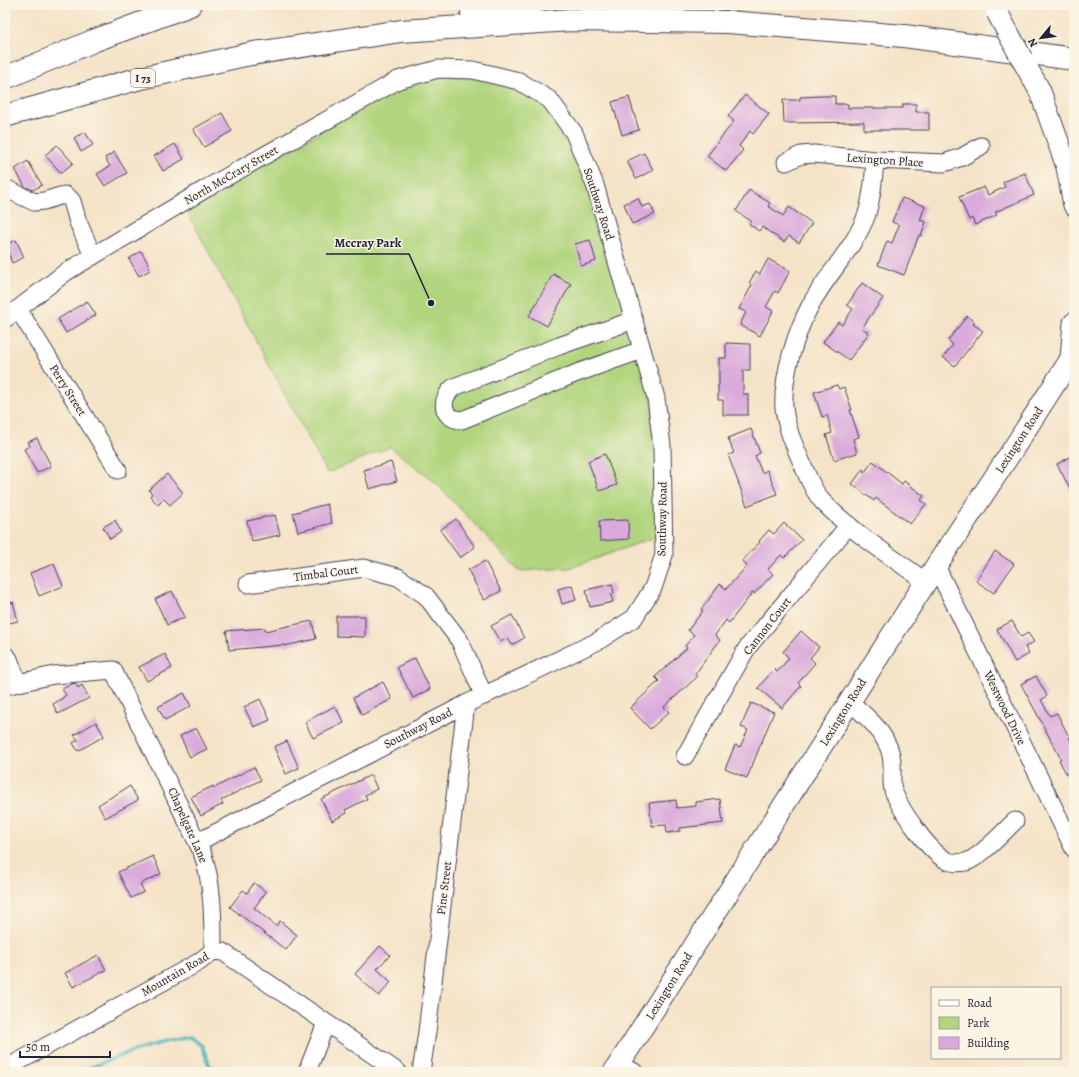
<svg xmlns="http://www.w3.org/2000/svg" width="1079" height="1077" font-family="Alegreya,serif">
  <rect width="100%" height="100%" fill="#fcf5e5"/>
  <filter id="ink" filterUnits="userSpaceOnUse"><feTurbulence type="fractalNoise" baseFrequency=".025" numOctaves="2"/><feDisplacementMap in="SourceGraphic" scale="8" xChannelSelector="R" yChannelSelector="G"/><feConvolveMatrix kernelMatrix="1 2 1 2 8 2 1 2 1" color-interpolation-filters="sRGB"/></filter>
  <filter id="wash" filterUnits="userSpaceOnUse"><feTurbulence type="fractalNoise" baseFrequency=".012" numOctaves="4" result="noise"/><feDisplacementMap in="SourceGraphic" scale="16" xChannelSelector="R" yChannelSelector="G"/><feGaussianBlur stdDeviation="0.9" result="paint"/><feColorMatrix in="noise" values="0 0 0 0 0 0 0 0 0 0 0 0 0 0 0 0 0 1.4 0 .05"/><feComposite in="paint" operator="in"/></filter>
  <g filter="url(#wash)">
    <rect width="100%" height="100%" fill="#f4e3c7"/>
    <!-- green -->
    <path fill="#b1d57e" stroke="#6a7c5c" d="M419 74 490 78 545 100 590 178 652 396 658 536 570 568 519 571 434 481 390 447 327 473 186 210Z"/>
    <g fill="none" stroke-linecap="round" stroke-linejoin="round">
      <!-- stream -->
      <path stroke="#40b0ba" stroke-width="3.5" d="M79 1072C115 1057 151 1043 190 1037L202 1046 212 1072"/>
    </g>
    <g id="blocks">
      <!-- building -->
      <g fill="#daaadc">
        <path d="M745 95 769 114 753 134 750 131 739 146 743 150 726 171 707 156 734 121 728 116Z"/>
        <path d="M822 96H835V104H848V108H903V104H916V112H929V130H864V122L784 123 783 100H800V97Z"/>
        <path d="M629 97 639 130 622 135 612 102Z"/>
        <path d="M222 113 232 131 204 147 193 129Z"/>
        <path d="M85 132 93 145 81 152 74 138Z"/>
        <path d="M175 144 184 159 163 171 154 156Z"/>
        <path d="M57 145 73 163 61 173 45 155Z"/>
        <path d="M114 152 127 173 105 186 97 174 110 166 105 158Z"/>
        <path d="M644 153 653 170 636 179 627 161Z"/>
        <path d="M28 161 42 185 33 190 25 187 15 169Z"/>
        <path d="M1025 173 1034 195 995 212 997 215 975 225 972 218 969 220 959 197 984 187 988 195 1005 187 1003 182Z"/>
        <path d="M749 190 770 203 768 206 783 216 789 207 812 223 799 243 789 236 784 242 762 227 759 231 749 224 751 221 736 211Z"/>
        <path d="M638 198 642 207 650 204 655 214 632 224 624 204Z"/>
        <path d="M902 198 925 206 920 220 926 222 921 236 919 235 904 275 878 265 887 241 892 243 899 225 892 222Z"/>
        <path d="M16 240 24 257 12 263 5 245Z"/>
        <path d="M590 240 596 261 581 266 575 244Z"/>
        <path d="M141 251 149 265 148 266 150 270 139 276 129 259Z"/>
        <path d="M768 259 790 271 778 293 775 291 766 307 773 311 760 336 740 325 746 312 739 309 752 285 749 283 756 271 760 274Z"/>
        <path d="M553 274 571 284 547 326 529 316Z"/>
        <path d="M862 283 883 298 862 328 869 333 849 360 823 342 838 322 842 325 853 309 847 305Z"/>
        <path d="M87 301 96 315 66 333 58 319Z"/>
        <path d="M967 316 975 322 973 324 983 331 955 366 943 357 953 345 948 340Z"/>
        <path d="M726 343 750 344V370H743V394H748V415H723V400H718V385H719V358H726Z"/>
        <path d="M837 385 839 389 844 387 852 410H850L859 437 853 439 857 453 834 460 826 435 832 433 827 415 822 417 814 392Z"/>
        <path d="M751 429 760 453 755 456 762 473 767 470 777 494 747 506 728 455 734 453 728 438Z"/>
        <path d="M37 438 51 466 37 473 24 449 30 446 28 442Z"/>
        <path d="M605 454 617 485 599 491 588 461Z"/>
        <path d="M1074 455V496L1057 464Z"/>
        <path d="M873 461 902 484 904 481 924 496 921 500 926 504 910 524 876 498 874 501 852 484 863 469 864 473Z"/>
        <path d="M391 462 397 481 369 489 364 470Z"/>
        <path d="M167 474 183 493 170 505 164 499 158 505 150 496 152 494 149 490Z"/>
        <path d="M327 504 332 523 298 532 293 513Z"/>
        <path d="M275 515 280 535 252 541 247 521Z"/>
        <path d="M456 519 475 547 460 558 440 530Z"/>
        <path d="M115 520 121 532 110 539 103 527Z"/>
        <path d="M628 520 629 539 600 541 599 521Z"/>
        <path d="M784 523 802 540 784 558 781 555 768 569 773 574 754 594 753 592 729 623 726 620 715 635 720 640 695 674 697 677 664 707 669 712 650 729 630 708 659 681 655 677 687 648 685 646 694 635 688 630 703 611 701 610 720 584 726 589 747 566 742 561 760 542 759 541 769 530 774 534Z"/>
        <path d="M995 551 1014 564 994 593 976 581Z"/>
        <path d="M485 561 501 591 484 600 468 570Z"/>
        <path d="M54 564 63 586 39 596 30 573Z"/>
        <path d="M612 584 614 593 611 594 613 602 590 607 586 590Z"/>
        <path d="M572 585 576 600 562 604 558 589Z"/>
        <path d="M172 591 185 617 167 625 155 599Z"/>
        <path d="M13 602 18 621 5 624V605Z"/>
        <path d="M512 615 524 638 512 645 508 638 500 642 491 626Z"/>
        <path d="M336 616H365V637L336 636Z"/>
        <path d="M312 621 316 639 284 646V645L229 650 226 631 265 628V631Z"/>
        <path d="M1012 621 1021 637 1028 633 1034 642 1025 647 1029 654 1015 662 997 629Z"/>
        <path d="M801 631 819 647 810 658 815 663 798 683 801 686 782 708 758 688 774 669 777 672 789 658 783 652Z"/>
        <path d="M165 654 172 668 147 681 139 667Z"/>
        <path d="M415 658 430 689 413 698 397 667Z"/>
        <path d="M1036 676 1047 696 1041 700 1050 716 1057 713 1074 747V788L1059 760 1061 759 1021 684Z"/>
        <path d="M383 682 392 699 362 715 353 698Z"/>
        <path d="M75 683 78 688 82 685 89 698 58 714 53 704 63 698V697L66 695 62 689 72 684Z"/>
        <path d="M184 693 191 706 165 720 158 707Z"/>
        <path d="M260 699 270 720 254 727 244 707Z"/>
        <path d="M751 703 774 712 747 778 725 769 735 745 740 747 748 730 741 727Z"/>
        <path d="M335 706 344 723 313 738 305 722Z"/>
        <path d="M96 722 104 736 78 751 73 743 78 740 74 735Z"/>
        <path d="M196 728 207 749 190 757 180 736Z"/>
        <path d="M287 741 299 768 286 774 274 747Z"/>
        <path d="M254 767 261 780 221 800 223 804 201 816 191 797 213 786 214 788Z"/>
        <path d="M371 775 377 789 365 795 367 799 345 810 347 813 332 821 321 799Z"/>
        <path d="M130 786 138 800 105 818 98 805Z"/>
        <path d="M720 799 723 823 680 828V831L667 833 666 825 652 826 649 803 676 800 677 808 696 806V802Z"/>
        <path d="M153 856 161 874 140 884 144 892 131 898 118 872Z"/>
        <path d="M254 883 266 892 254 908 276 926 280 921 297 935 286 950 230 907 243 890 247 893Z"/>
        <path d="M380 946 390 955 377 969 391 982 379 996 355 974Z"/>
        <path d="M98 955 106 970 73 987 65 973Z"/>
      </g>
    </g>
  </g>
  <g filter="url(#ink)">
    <use href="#blocks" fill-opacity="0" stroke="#423f50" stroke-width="1"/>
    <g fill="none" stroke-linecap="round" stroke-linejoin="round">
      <!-- minor casing -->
      <g stroke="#423f50" stroke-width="19">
        <g id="minor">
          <path d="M875 160C874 179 872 196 867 214 855 247 828 273 811 304 796 332 782 376 784 408 786 427 794 445 802 463 806 473 815 494 823 502 853 533 891 556 926 582"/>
          <path d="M786 162 801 155 814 154 875 160 944 163 962 157 981 146"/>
          <path d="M5 188 34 202 44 201 60 196 65 195 69 198 72 201 78 222 93 256"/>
          <path d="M18 309 118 470"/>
          <path d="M5 319 66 272 207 188 398 80 438 69 473 70 519 81 550 100 574 133 595 185 656 398 662 446 664 555 653 588 634 618 598 641 466 704 198 842"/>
          <path d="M634 320 559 346 454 387C440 398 440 419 462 420L577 373 642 350"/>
          <path d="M936 566 1074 849"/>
          <path d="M248 584 364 568 398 577 426 596 460 641 484 696"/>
          <path d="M5 655 9 659 18 683"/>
          <path d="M5 686 54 675 113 670 202 852C213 883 213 918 213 951"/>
          <path d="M850 702C863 714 878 725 886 742 890 749 892 757 892 765 893 774 890 784 894 793 901 810 930 854 948 861 953 863 960 863 966 862 981 857 1003 832 1015 821"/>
          <path d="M685 756 747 648 849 525"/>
          <path d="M619 1064 634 1072"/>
          <path d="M5 1069 199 962 213 951 223 952 398 1072"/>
          <path d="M307 1072 326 1023"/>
          <path d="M421 1072 427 1032 466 704"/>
        </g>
      </g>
      <!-- major casing -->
      <g stroke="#423f50" stroke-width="23">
        <g id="major">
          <path d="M1022 59 1040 91 1067 167 1074 205"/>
          <path d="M1071 358 1074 323"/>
          <path d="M614 1072 936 566 1004 463 1074 354"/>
        </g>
      </g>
      <!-- highway casing -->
      <g stroke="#423f50" stroke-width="24">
        <g id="highway">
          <path d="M472 13 530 5"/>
          <path d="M244 55 401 31 571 20 728 22 904 36 1074 59"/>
          <path d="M5 78 93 41 190 5"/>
          <path d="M5 116 137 79 259 52"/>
        </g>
      </g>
      <!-- minor -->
      <use href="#minor" stroke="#fff" stroke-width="17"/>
      <!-- major -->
      <use href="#major" stroke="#fff" stroke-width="21"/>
      <!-- highway -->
      <use href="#highway" stroke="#fff" stroke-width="22"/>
      <!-- major-bridge casing -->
      <g stroke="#423f50" stroke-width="23" stroke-linecap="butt">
        <path id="major-bridge" d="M997 12 1022 59"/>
      </g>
      <!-- major-bridge -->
      <use href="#major-bridge" stroke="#fff" stroke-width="21"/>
    </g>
  </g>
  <g text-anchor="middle" stroke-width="3" stroke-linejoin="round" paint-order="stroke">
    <!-- shield labels -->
    <rect fill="#fcf5e5" stroke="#63616e" stroke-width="1" x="131" y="69" width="24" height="18" rx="3"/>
    <g font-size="11" font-weight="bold" fill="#22223b">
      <text x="143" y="82">I 73</text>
    </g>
    <!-- street labels -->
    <g font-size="12" fill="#22223b" stroke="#fcf5e5">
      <text transform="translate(885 160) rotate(4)" y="4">Lexington Place</text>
      <text transform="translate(231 175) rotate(-30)" y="4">North McCrary Street</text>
      <text transform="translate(599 204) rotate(72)" y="4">Southway Road</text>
      <text transform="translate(68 390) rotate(58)" y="4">Perry Street</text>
      <text transform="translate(1019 440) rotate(-57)" y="4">Lexington Road</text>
      <text transform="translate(662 519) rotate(-89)" y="4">Southway Road</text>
      <text transform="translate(326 573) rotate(-7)" y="4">Timbal Court</text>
      <text transform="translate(767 626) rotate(-52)" y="4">Cannon Court</text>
      <text transform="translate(1005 708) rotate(64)" y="4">Westwood Drive</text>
      <text transform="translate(843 712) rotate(-58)" y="4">Lexington Road</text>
      <text transform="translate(418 728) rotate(-27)" y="4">Southway Road</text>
      <text transform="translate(188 825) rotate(66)" y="4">Chapelgate Lane</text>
      <text transform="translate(444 888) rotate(-83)" y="4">Pine Street</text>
      <text transform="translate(175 974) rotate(-30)" y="4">Mountain Road</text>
      <text transform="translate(669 986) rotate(-58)" y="4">Lexington Road</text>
    </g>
  </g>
  <!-- callouts -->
  <path fill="none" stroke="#22223b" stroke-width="1.5" d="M431 303L409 254H326"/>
  <circle fill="#22223b" stroke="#fcf5e5" stroke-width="1.5" cx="431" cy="303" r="4"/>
  <g font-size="13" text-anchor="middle" font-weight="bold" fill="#22223b" stroke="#fcf5e5" stroke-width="3" stroke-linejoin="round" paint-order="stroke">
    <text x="368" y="247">Mccray Park</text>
  </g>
  <!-- margin -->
  <rect width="1079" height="1077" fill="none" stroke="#fcf5e5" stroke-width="20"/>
  <!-- legend -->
  <rect x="931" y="987" width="130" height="72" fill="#fcf5e5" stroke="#a5a1a1"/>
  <rect x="939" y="1000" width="20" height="6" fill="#ffffff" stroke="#a5a1a1"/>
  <text x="967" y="1007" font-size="12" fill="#22223b">Road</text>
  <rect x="939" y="1017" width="20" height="12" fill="#b1d57e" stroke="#a5a1a1"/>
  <text x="967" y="1027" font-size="12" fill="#22223b">Park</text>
  <rect x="939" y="1037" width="20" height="12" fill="#daaadc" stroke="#a5a1a1"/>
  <text x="967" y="1047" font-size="12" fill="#22223b">Building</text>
  <!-- north arrow -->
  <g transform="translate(1041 38) rotate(241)" stroke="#fcf5e5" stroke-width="3" paint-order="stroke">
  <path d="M0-3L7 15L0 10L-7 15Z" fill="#22223b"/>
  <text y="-6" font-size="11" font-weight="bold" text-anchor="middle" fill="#22223b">N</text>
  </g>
  <!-- scale -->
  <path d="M20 1051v6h90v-6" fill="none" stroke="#22223b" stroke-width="2"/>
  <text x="26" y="1051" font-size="12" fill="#22223b" stroke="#fcf5e5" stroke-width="3" paint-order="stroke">50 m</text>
</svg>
